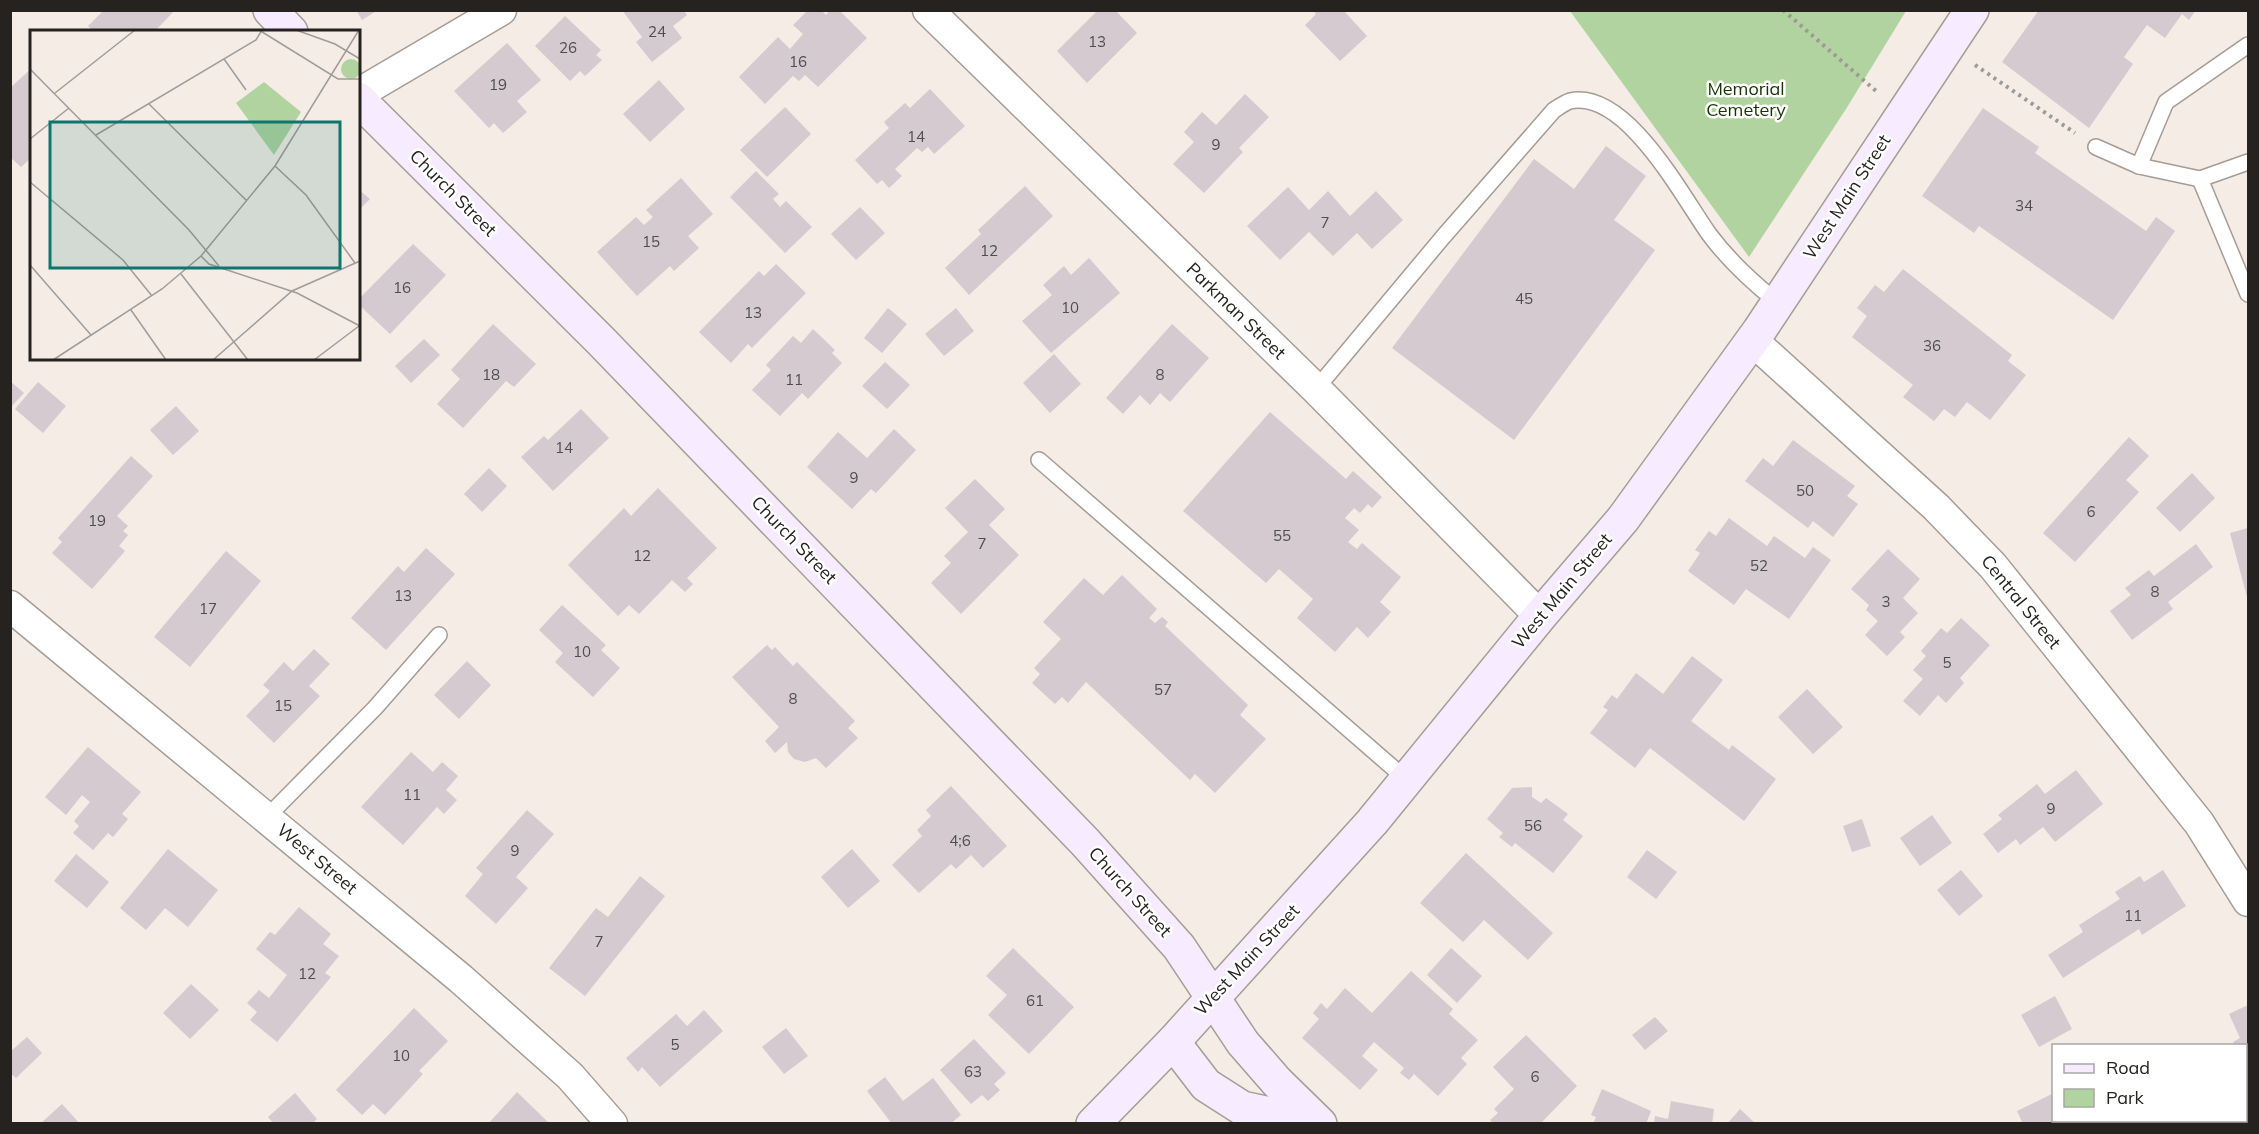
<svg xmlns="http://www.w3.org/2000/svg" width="2259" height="1134" font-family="Mulish,sans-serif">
  <rect width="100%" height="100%" fill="#f5ece5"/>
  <!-- green -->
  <path fill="#b1d3a0" d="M1570 11H1906L1846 109 1749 257Z"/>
  <!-- building -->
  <g fill="#d4cad0">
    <path d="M104 10H175L154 32H94L88 26Z"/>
    <path d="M356 10H378L362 20Z"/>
    <path d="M622 10H683L687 15 673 26 682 38 652 62 636 42 642 37Z"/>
    <path d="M808 10H821L826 15 830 10H839L867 38 818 87 805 75 799 81 793 76 765 104 739 77 778 37 790 49 803 34 793 25Z"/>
    <path d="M1098 10H1115L1137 33 1087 83 1057 51Z"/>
    <path d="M1312 10H1343L1367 36 1340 61 1305 25 1316 14Z"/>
    <path d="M2039 10H2196L2189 20 2182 14 2165 38 2147 25 2124 57 2133 64 2089 128 2002 62Z"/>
    <path d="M565 16 601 50 596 55 602 60 585 76 580 71 570 81 535 46Z"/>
    <path d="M507 43 541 80 517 101 527 112 503 133 494 123 489 128 454 91Z"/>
    <path d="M32 68V157L21 167 10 157V88Z"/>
    <path d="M659 80 685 109 650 142 623 114Z"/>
    <path d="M930 89 965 126 934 154 928 147 922 152 917 148 895 169 902 176 889 188 882 180 877 184 855 160 889 128 884 122 905 103 910 108Z"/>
    <path d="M1245 94 1269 117 1239 148 1243 152 1204 193 1173 164 1194 142 1184 132 1202 112 1216 125Z"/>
    <path d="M785 107 811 134 767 177 740 150Z"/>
    <path d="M1983 108 2039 147 2035 153 2146 231 2156 217 2175 231 2113 320 1979 226 1974 233 1922 196Z"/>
    <path d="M1606 146 1646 176 1614 220 1655 250 1514 440 1392 348 1534 159 1574 189Z"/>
    <path d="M756 171 779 194 773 199 780 207 786 201 812 227 785 253 730 197Z"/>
    <path d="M681 178 713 214 688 236 699 248 674 271 670 266 637 296 597 252 636 217 644 225 653 217 646 210Z"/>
    <path d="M1025 186 1053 216 969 295 945 268 981 234 978 230Z"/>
    <path d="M1288 187 1309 210 1328 191 1350 216 1376 191 1403 220 1372 249 1357 233 1333 256 1309 232 1280 260 1247 226Z"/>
    <path d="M358 189 370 199 358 211Z"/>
    <path d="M860 207 885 233 856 260 831 234Z"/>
    <path d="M413 244 446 275 390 334 358 304V300Z"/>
    <path d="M1089 258 1120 293 1051 353 1022 321 1052 295 1043 285 1064 266 1071 275Z"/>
    <path d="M776 264 806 293 752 348 748 344 731 363 699 332 759 271 764 276Z"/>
    <path d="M1903 269 2012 355 2008 361 2026 375 1990 420 1967 402 1955 417 1944 409 1934 421 1903 397 1913 385 1852 337 1867 316 1857 308 1875 285 1884 292Z"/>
    <path d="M888 308 907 324 882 353 864 338Z"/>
    <path d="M956 308 974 331 944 356 925 334Z"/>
    <path d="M493 324 536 364 514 387 506 381 463 428 437 404 460 379 451 370Z"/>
    <path d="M1172 324 1209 358 1170 402 1160 393 1150 405 1140 395 1123 414 1106 398Z"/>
    <path d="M813 329 835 350 832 353 842 363 808 399 802 393 780 416 752 390 771 370 766 365 793 336 801 343Z"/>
    <path d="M424 339 440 355 411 383 395 366Z"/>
    <path d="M1054 354 1081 384 1050 413 1023 383Z"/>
    <path d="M885 362 910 385 887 409 862 386Z"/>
    <path d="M10 381 24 393 10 408Z"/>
    <path d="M38 382 66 406 43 433 15 409Z"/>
    <path d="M176 406 199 431 173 455 150 430Z"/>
    <path d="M581 409 609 438 553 491 521 457 544 436 548 440Z"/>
    <path d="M1270 412 1346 479 1353 471 1382 497 1372 508 1368 504 1360 513 1354 508 1345 518 1359 530 1348 542 1357 549 1362 543 1401 577 1380 602 1391 612 1368 638 1357 627 1335 652 1297 618 1313 599 1279 569 1266 583 1183 511Z"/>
    <path d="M894 429 916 450 876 493 871 489 852 509 807 467 838 432 867 458Z"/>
    <path d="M2129 437 2149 456 2126 480 2139 492 2075 562 2043 533Z"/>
    <path d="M1793 440 1855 486 1847 496 1858 504 1833 537 1813 521 1808 528 1745 481 1763 458 1773 466Z"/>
    <path d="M131 456 153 476 117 516 128 526 123 531 128 535 119 546 125 551 92 589 52 553 62 542 58 538Z"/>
    <path d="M489 468 507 486 482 512 464 494Z"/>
    <path d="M2192 473 2215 498 2180 532 2156 508Z"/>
    <path d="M975 479 1005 509 989 525 1019 555 961 614 931 583 951 563 944 556 968 532 945 508Z"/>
    <path d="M658 488 717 548 687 578 693 584 685 592 672 580 639 614 629 605 618 616 568 565 624 508 631 516Z"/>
    <path d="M1729 518 1767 546 1774 536 1805 558 1813 547 1831 560 1789 619 1746 589 1734 605 1688 571 1700 553 1695 550 1709 531 1716 536Z"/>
    <path d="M2248 528V601L2230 533Z"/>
    <path d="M2196 544 2213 567 2168 602 2173 609 2132 640 2110 611 2131 595 2125 588 2149 570 2154 576Z"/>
    <path d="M426 548 455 574 386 650 351 618 398 566 404 572Z"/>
    <path d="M1888 549 1920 579 1903 598 1918 613 1900 632 1905 637 1887 656 1865 635 1878 621 1866 610 1869 605 1851 589Z"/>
    <path d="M226 551 261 581 190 667 154 637Z"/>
    <path d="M1122 575 1157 609 1149 618 1155 623 1162 617 1168 622 1165 626 1248 705 1240 715 1266 739 1215 793 1195 774 1190 780 1086 682 1068 703 1062 697 1055 704 1032 683 1040 674 1034 668 1061 639 1043 622 1084 578 1103 595Z"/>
    <path d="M562 605 606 645 601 650 620 668 593 697 555 662 563 653 539 630Z"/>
    <path d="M1961 618 1990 645 1960 678 1964 683 1946 703 1938 695 1920 716 1903 701 1923 679 1913 670 1926 656 1921 651 1941 628 1947 633Z"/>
    <path d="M767 645 772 650 775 647 793 666 797 662 855 721 848 728 858 738 826 768 816 758 805 762 794 759 788 752 787 742 775 753 765 741 779 727 732 677Z"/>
    <path d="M314 649 330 664 309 686 320 696 274 743 246 716 270 691 263 685 284 662 293 671Z"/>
    <path d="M1692 656 1723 680 1691 721 1729 750 1732 745 1776 779 1744 821 1650 748 1635 768 1590 733 1608 710 1603 707 1612 695 1617 699 1636 673 1663 694Z"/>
    <path d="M467 661 491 685 459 719 434 695Z"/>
    <path d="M1807 689 1843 727 1813 754 1778 717Z"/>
    <path d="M88 747 141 792 122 814 128 819 113 837 108 833 93 850 73 833 79 826 74 821 90 802 82 795 66 815 45 797Z"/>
    <path d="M411 752 433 772 442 762 458 776 446 790 457 800 444 814 437 807 403 845 361 807Z"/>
    <path d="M2076 770 2103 804 2055 842 2043 827 2020 845 2016 839 1998 853 1983 834 2002 819 1998 815 2037 784 2045 794Z"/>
    <path d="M951 786 1007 846 983 868 971 855 956 869 951 864 919 893 892 865 922 836 917 830 931 816 926 810Z"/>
    <path d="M1532 787V797L1541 803 1546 798 1568 814 1563 820 1583 836 1553 873 1515 843 1512 847 1499 837 1503 833 1487 819 1512 788Z"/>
    <path d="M527 810 554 834 516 877 528 888 496 924 465 896 483 874 476 868Z"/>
    <path d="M1932 815 1952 843 1920 866 1900 838Z"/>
    <path d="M1862 819 1871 846 1852 852 1843 826Z"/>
    <path d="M168 849 218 890 188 927 165 908 146 930 120 908Z"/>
    <path d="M852 849 880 881 848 908 821 877Z"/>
    <path d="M1647 850 1677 872 1656 899 1627 877Z"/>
    <path d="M1466 853 1553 933 1528 960 1484 920 1463 942 1420 903Z"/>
    <path d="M76 854 109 882 87 908 54 881Z"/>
    <path d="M1961 870 1983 896 1959 916 1937 890Z"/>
    <path d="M2163 870 2186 906 2142 935 2139 929 2063 978 2048 955 2083 932 2079 925 2120 899 2115 892 2140 876 2144 882Z"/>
    <path d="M640 876 665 896 585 996 549 968 596 908 608 917Z"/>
    <path d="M299 907 331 934 323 944 339 956 325 973 331 977 277 1042 250 1020 257 1012 247 1003 259 990 269 998 287 975 256 949 270 932 275 935Z"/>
    <path d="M1013 948 1074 1007 1029 1054 988 1015 1007 995 986 976Z"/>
    <path d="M1451 948 1482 976 1457 1003 1427 975Z"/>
    <path d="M1411 971 1453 1009 1449 1014 1478 1040 1461 1058 1467 1064 1438 1096 1414 1074 1409 1080 1400 1073 1404 1068 1374 1042 1362 1056 1378 1070 1360 1090 1302 1038 1319 1019 1313 1013 1321 1003 1327 1009 1345 988 1372 1013Z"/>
    <path d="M191 984 219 1010 190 1039 163 1013Z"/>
    <path d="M2055 996 2072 1029 2039 1047 2021 1015Z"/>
    <path d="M2248 1005V1075L2246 1068V1046H2235L2233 1042 2240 1038 2229 1014Z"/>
    <path d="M414 1008 448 1041 419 1071 423 1074 385 1115 373 1104 362 1115 336 1090Z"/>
    <path d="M704 1010 723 1031 660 1087 642 1067 638 1072 626 1058 676 1014 687 1026Z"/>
    <path d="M1655 1017 1668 1031 1645 1050 1632 1035Z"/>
    <path d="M786 1028 808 1056 784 1074 762 1047Z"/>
    <path d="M1526 1035 1577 1086 1540 1124H1494L1490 1120 1498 1113 1494 1109 1514 1089 1493 1067Z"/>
    <path d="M27 1037 42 1053 16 1078 10 1073V1052Z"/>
    <path d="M974 1039 1006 1073 994 1084 1000 1090 988 1101 982 1095 971 1104 940 1070Z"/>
    <path d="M885 1077 903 1101 933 1078 961 1115 950 1124H892L867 1091Z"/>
    <path d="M1602 1089 1651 1111 1646 1124H1593L1596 1117 1591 1115Z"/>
    <path d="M517 1092 548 1122 547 1124H488Z"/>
    <path d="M295 1093 317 1119 312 1124H274L268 1117Z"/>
    <path d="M2054 1093V1120H2074L2075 1124H2023L2017 1111Z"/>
    <path d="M1671 1101 1714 1109 1712 1124H1654L1655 1116 1668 1119Z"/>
    <path d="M62 1104 80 1124H40Z"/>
    <path d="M1740 1109 1756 1124H1727Z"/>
    <path d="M2126 1120H2149L2143 1124H2128Z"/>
  </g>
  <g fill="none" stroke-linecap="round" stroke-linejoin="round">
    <!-- lane casing -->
    <g stroke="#a59c96" stroke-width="18">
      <g id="lane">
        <path d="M2096 147 2139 166 2200 179 2248 162"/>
        <path d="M2139 166 2166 102 2248 45"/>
        <path d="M2200 179 2248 294"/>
        <path d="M1316 389 1443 237 1554 110C1559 107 1564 103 1570 101 1626 89 1682 196 1709 234 1729 261 1752 282 1777 302"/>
        <path d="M1039 460 1407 780"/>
        <path d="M267 817 375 708 439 635"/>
      </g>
    </g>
    <!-- street casing -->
    <g stroke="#a59c96" stroke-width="33">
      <g id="street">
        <path d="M928 10 1316 389 1540 616"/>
        <path d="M358 94 501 10"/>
        <path d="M1752 340 1936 507 1993 566 2199 823 2248 901"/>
        <path d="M10 606 461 979 570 1076 612 1124"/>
      </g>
    </g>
    <!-- secondary casing -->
    <g stroke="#a59c96" stroke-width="36">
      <g id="secondary">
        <path d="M270 10 291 32"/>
        <path d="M358 99 601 341 1085 842 1179 947 1243 1043 1277 1082 1320 1124"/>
        <path d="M1173 1042 1206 1085 1242 1108 1317 1124"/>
        <path d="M1093 1124 1173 1042 1372 822 1540 616 1623 519 1759 331 1972 10"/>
      </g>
    </g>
    <!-- path -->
    <g stroke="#9f9994" stroke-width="4" stroke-dasharray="3 4.5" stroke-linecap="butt">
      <path d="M1783 10 1876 91"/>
      <path d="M1975 65 2075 133"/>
    </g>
    <!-- lane -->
    <use href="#lane" stroke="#fff" stroke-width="15"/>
    <!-- street -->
    <use href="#street" stroke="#fff" stroke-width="30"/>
    <!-- secondary -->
    <use href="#secondary" stroke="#f7ecff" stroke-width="33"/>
  </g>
  <g text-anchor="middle" stroke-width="5" stroke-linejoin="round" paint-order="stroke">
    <!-- number labels -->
    <g font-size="15" fill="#524c4c">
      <text x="657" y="37">24</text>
      <text x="1097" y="47">13</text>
      <text x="568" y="53">26</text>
      <text x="798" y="67">16</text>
      <text x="498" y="90">19</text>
      <text x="916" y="142">14</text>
      <text x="1216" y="150">9</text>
      <text x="2024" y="211">34</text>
      <text x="1325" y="228">7</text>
      <text x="651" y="247">15</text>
      <text x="989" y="256">12</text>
      <text x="402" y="293">16</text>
      <text x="1524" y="304">45</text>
      <text x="1070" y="313">10</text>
      <text x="753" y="318">13</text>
      <text x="1932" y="351">36</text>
      <text x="491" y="380">18</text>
      <text x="1160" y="380">8</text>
      <text x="794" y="385">11</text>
      <text x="564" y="453">14</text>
      <text x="854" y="483">9</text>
      <text x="1805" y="496">50</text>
      <text x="2091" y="517">6</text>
      <text x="97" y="526">19</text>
      <text x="1282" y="541">55</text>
      <text x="982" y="549">7</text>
      <text x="642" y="561">12</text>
      <text x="1759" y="571">52</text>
      <text x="2155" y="597">8</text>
      <text x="403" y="601">13</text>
      <text x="1886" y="607">3</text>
      <text x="208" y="614">17</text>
      <text x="582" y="657">10</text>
      <text x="1947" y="668">5</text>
      <text x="1163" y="695">57</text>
      <text x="793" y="704">8</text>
      <text x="283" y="711">15</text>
      <text x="412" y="800">11</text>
      <text x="2051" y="814">9</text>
      <text x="1533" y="831">56</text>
      <text x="960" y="846">4;6</text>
      <text x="515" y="856">9</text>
      <text x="2133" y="921">11</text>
      <text x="599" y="947">7</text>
      <text x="307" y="979">12</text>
      <text x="1035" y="1006">61</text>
      <text x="675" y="1050">5</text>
      <text x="401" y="1061">10</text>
      <text x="973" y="1077">63</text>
      <text x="1535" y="1082">6</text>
    </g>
    <!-- park labels -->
    <g font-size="18" fill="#173402" stroke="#fff">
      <text x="1746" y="95">Memorial<tspan x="1746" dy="21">Cemetery</tspan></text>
    </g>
    <!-- street labels -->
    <g font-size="18" fill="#262220" stroke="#fff">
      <text transform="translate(453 193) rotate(45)" y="6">Church Street</text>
      <text transform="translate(1847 197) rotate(-57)" y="6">West Main Street</text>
      <text transform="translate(1236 311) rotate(44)" y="6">Parkman Street</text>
      <text transform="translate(794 540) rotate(46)" y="6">Church Street</text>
      <text transform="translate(1562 591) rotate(-50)" y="6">West Main Street</text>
      <text transform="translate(2021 602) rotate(51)" y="6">Central Street</text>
      <text transform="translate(317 859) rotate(40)" y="6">West Street</text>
      <text transform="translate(1130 892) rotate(48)" y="6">Church Street</text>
      <text transform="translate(1247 960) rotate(-47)" y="6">West Main Street</text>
    </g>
  </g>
  <!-- overview -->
  <g transform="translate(30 30)">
    <rect width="330" height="330" fill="#f5ece5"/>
    <path d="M311 39a10 10 0 1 1 20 0a10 10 0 1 1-20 0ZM234 52 271 82 244 125 206 73Z" fill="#b1d3a0"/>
    <path fill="none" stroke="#a29b96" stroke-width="1.5" d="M229 0 308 49H330M266 0 305 14 330 29M194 29 216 60M0 39 159 200 189 236M25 63 105 0M119 74 217 171M66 105 226 10 232 0M0 109 39 78M245 136 276 165 325 233M0 152 93 230 122 266M171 226 179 234 267 263 330 296M0 235 61 305M151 244 218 330M101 280 136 330M23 330 132 259 171 226 245 136 329 0M183 330 262 261 330 231M284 330 329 296"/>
    <path fill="#0f766e" fill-opacity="0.15" stroke="#0f766e" stroke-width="3" d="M20 92H310V238H20Z"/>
    <rect width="330" height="330" fill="none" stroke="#262220" stroke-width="3"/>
  </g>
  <!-- border -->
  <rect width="2259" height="1134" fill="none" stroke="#262220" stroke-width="24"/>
  <!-- legend -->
  <rect x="2052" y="1044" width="195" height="78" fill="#ffffff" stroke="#a8a7a6" stroke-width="1.5"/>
  <rect x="2064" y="1064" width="30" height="9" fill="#f7ecff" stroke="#a8a7a6" stroke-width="1.5"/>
  <text x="2106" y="1074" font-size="18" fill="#262220">Road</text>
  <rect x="2064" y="1089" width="30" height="18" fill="#b1d3a0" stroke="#a8a7a6" stroke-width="1.5"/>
  <text x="2106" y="1104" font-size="18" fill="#262220">Park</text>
</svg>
